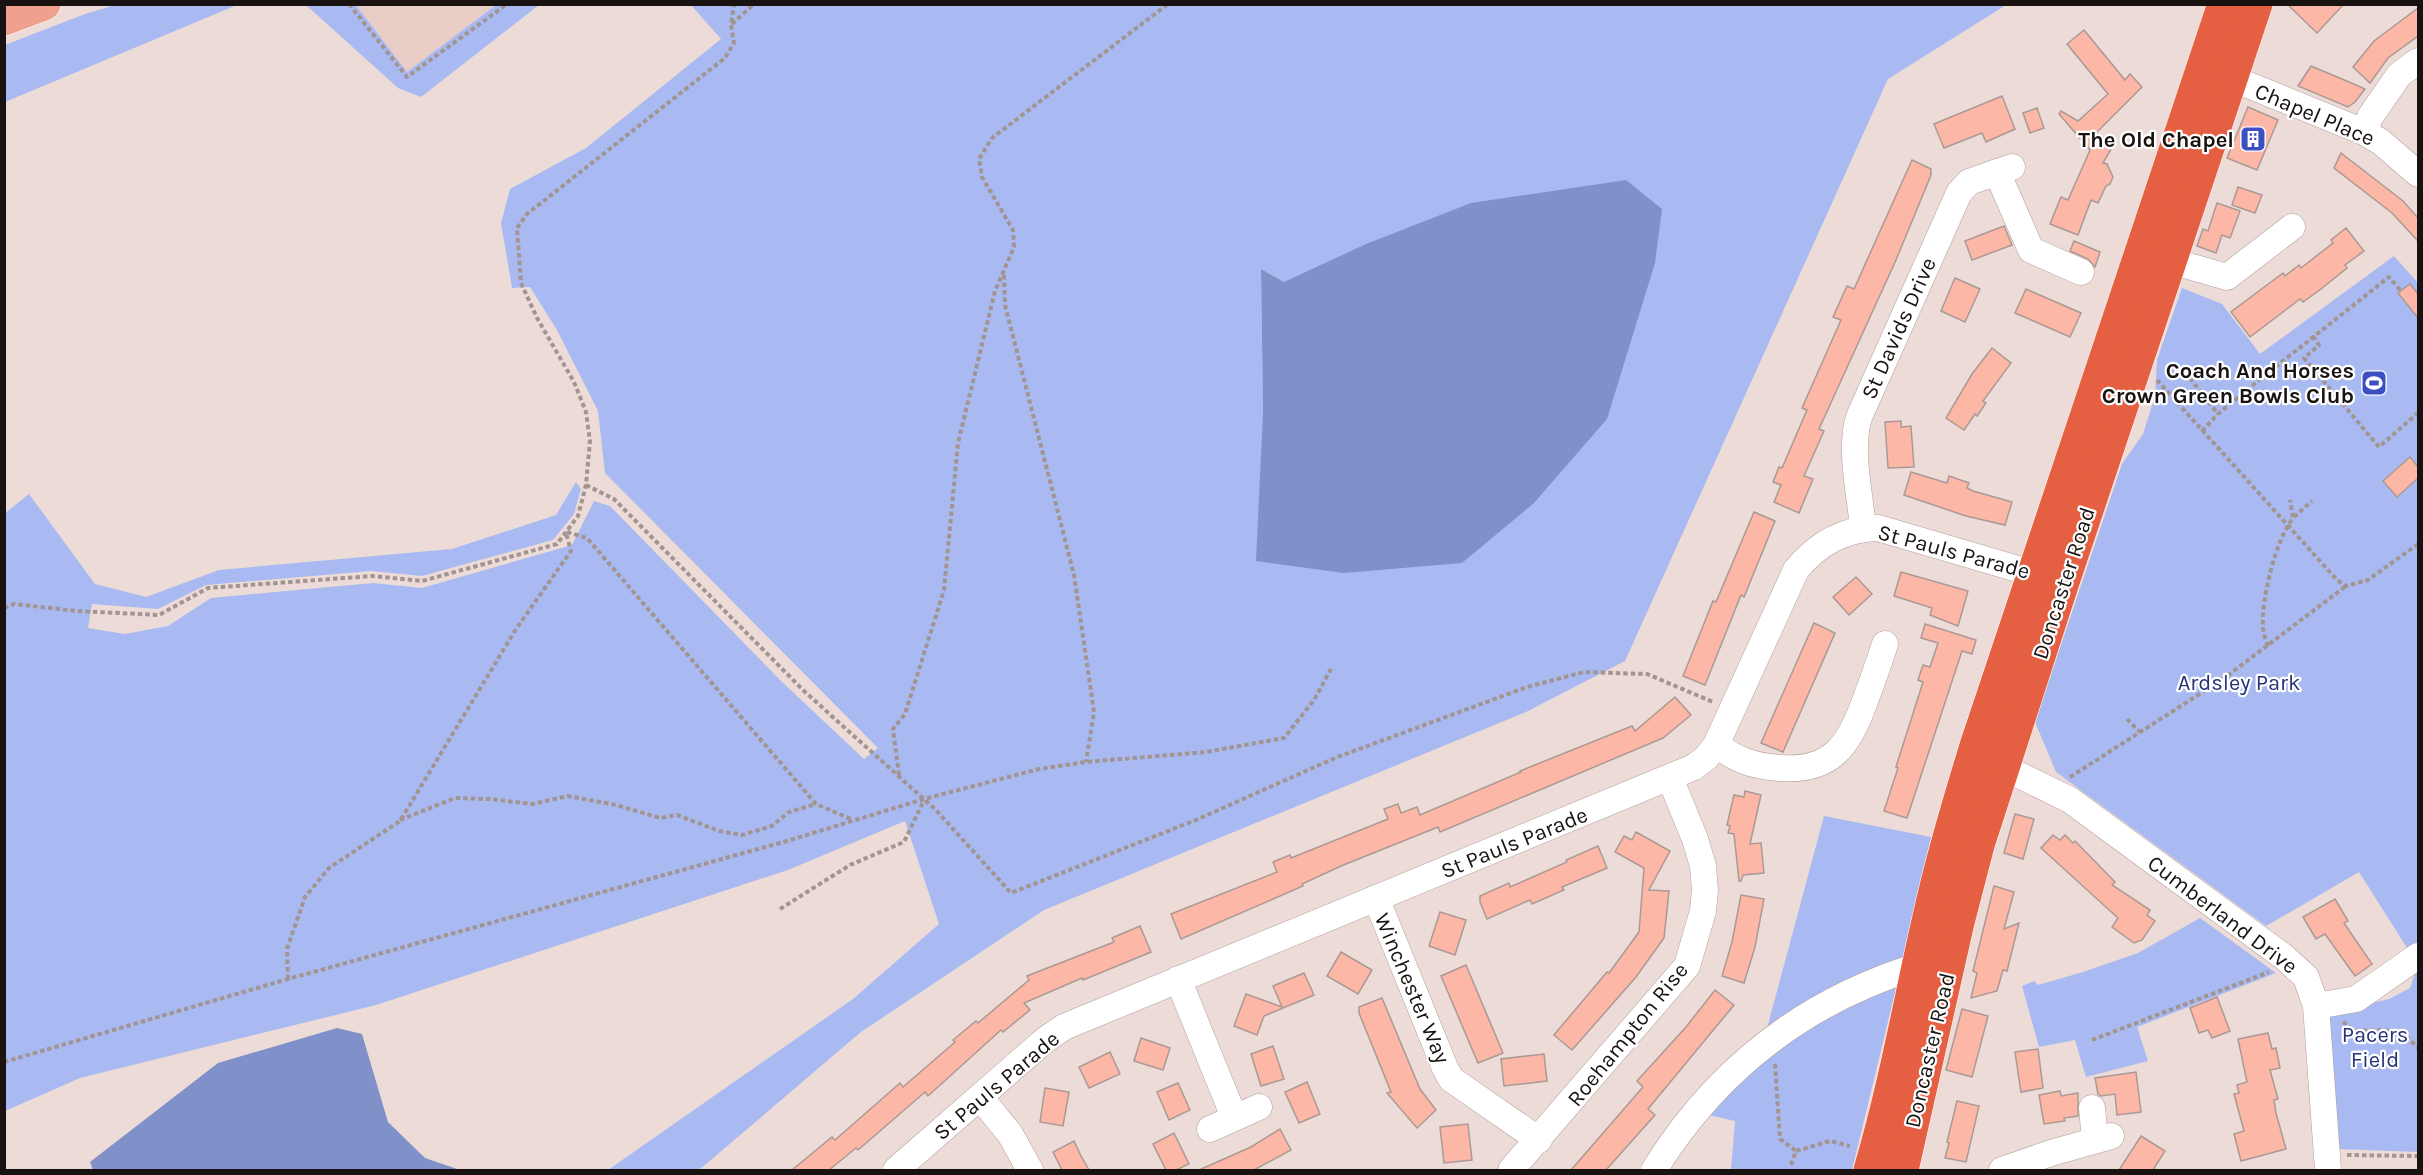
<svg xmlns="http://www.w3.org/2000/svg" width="2423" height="1175" font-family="Karla,sans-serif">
  <rect width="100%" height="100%" fill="#eddbd7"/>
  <!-- built -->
  <path fill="#e8cec7" d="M356 5H496L407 72Z"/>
  <!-- green -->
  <g fill="#a8baf1" fill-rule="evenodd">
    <path d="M118 4 237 5 5 102V45L85 14Z"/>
    <path d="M306 5H356L407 72 496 5H539L421 97 398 88Z"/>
    <path d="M691 5H2006L1888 79 1625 661 1526 712 1044 910 861 1032 699 1170H608L853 999 939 924 905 821 788 870 376 1005 80 1078 5 1111 4 514 29 494 95 584 146 597 219 570 452 549 556 515 576 482 581 489 574 514 553 540 422 576 371 571 206 585 158 609 92 604 88 628 125 634 168 626 211 598 373 583 422 588 572 545 594 501 610 506 780 680 864 759 878 748 605 473 598 411 557 330 530 287 512 288 501 223 510 189 586 148 721 39ZM1261 269 1284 282 1263 413Z"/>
    <path d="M2394 256 2418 283V945L2409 951 2359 872 2266 926 2056 772 2035 722 2122 464 2143 434 2155 396 2157 360 2182 288 2222 304 2260 354Z"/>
    <path d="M1824 816 1931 837 1901 966 1765 1036Z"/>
    <path d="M2200 918 2276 973 2137 1027 2148 1061 2086 1077 2075 1040 2039 1047 2022 986 2034 981 2038 985 2083 972 2138 953Z"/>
    <path d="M2418 964V1152L2337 1149 2329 1013 2389 999 2410 988Z"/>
    <path d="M1898 980 1852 1170H1731L1735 1121 1704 1114 1790 1036Z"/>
  </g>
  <!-- water -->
  <g fill="#8091c9">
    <path d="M1626 180 1662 209 1655 263 1607 419 1534 503 1462 563 1344 573 1256 561 1263 413 1261 269 1284 282 1366 244 1471 203Z"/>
    <path d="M337 1028 362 1034 388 1122 425 1158 460 1170H93L90 1162 218 1063Z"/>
  </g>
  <!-- building -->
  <g fill="#fdb7a6" stroke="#aa9994" stroke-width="1.5">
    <path d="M2287 4H2344L2317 33Z"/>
    <path d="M2418 8V36L2388 58 2370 83 2353 67 2374 41Z"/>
    <path d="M2084 30 2125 80 2130 74 2142 87 2096 133 2114 144 2103 163 2107 164 2113 177 2110 184 2106 186 2098 203 2091 200 2078 235 2050 224 2061 197 2068 200 2090 150 2059 114 2061 111 2078 121 2108 94 2067 44Z"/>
    <path d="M2311 66 2349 82 2365 89 2355 102 2348 107 2298 86Z"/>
    <path d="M2002 96 2015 129 1986 142 1982 133 1944 148 1934 124Z"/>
    <path d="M2248 107 2278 120 2257 170 2227 158Z"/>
    <path d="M2037 108 2044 128 2030 133 2023 113Z"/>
    <path d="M2341 153 2403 201 2418 218V241L2392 213 2334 168Z"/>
    <path d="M1912 160 1931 169V175L1896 260 1819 429 1824 431 1804 476 1813 479 1799 513 1774 502 1781 485 1773 482 1779 467 1782 468 1807 410 1802 408 1841 320 1833 317 1847 286 1854 289Z"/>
    <path d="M2238 187 2262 195 2255 213 2232 205Z"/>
    <path d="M2217 203 2240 211 2230 238 2222 235 2216 253 2197 246 2203 229 2208 231Z"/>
    <path d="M2004 226 2012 245 1972 260 1965 241Z"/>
    <path d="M2346 228 2364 251 2345 265 2347 268 2321 289 2303 302 2300 299 2250 337 2231 312 2283 273 2285 276 2299 265 2301 268 2333 243 2331 240Z"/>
    <path d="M2074 241 2100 252 2095 267 2088 259 2070 251Z"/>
    <path d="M1955 278 1980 289 1965 322 1941 311Z"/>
    <path d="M2410 284 2418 294V318L2398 293Z"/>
    <path d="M2026 289 2081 313 2070 337 2015 313Z"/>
    <path d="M1992 348 2011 363 1983 401 1986 403 1977 416 1975 414 1964 430 1946 418 1972 374Z"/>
    <path d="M1901 421V427L1911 426 1914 467 1888 468 1885 422Z"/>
    <path d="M2410 457 2418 467V478L2397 497 2383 481Z"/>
    <path d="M1911 472 1947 483 1949 476 1969 483 1967 488 1973 491 2012 502 2005 525 1966 516 1904 495Z"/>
    <path d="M1754 512 1775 521 1744 597 1741 595 1705 685 1683 676 1713 601 1716 602Z"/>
    <path d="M1901 572 1968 591 1958 626 1930 615 1932 608 1894 596Z"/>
    <path d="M1856 577 1872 594 1849 615 1833 597Z"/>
    <path d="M1814 623 1835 633 1783 752 1761 743Z"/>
    <path d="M1925 624 1976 640 1972 654 1962 651 1907 818 1884 811 1898 768 1896 767 1923 682 1918 680 1923 665 1930 667 1938 643 1921 638Z"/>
    <path d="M1675 697 1691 715 1663 738 1440 832 1438 827 1341 866 1302 884 1303 886 1181 939 1171 914 1277 872 1273 862 1290 855 1291 858 1388 819 1384 809 1398 804 1401 813 1417 807 1420 815 1521 772 1520 771 1632 726 1635 731Z"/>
    <path d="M1745 791 1761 795 1750 844 1761 843 1764 873 1743 875 1741 881H1739L1734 834 1728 833 1730 826 1727 825 1734 795 1744 797Z"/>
    <path d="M2015 814 2034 819 2023 859 2004 853Z"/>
    <path d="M1636 832 1670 851 1649 890 1669 891 1664 938 1636 977 1572 1050 1554 1035 1607 972 1609 973 1639 932 1644 868 1615 852 1624 836 1632 840Z"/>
    <path d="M2053 835 2060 840 2065 835 2073 843 2075 841 2115 882 2112 885 2150 910 2147 915 2155 921 2142 940 2134 943 2112 927 2118 918 2041 848Z"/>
    <path d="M1598 846 1607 868 1562 887 1564 890 1532 904 1530 900 1487 919 1480 902V896L1509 883 1510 887 1567 862 1566 860Z"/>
    <path d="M1994 886 2014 892 2004 929 2019 923 2007 971 2003 970 1997 991 1971 998 1977 973 1973 971Z"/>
    <path d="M1741 895 1764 899 1755 947 1744 983 1722 976 1732 942Z"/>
    <path d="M2335 899 2348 921 2344 923 2372 964 2355 976 2325 934 2316 939 2303 917Z"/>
    <path d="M1440 912 1466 920 1455 955 1429 946Z"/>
    <path d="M1140 926 1151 952 1083 980 1082 978 1024 1003 1030 1010 1003 1032 1001 1030 928 1096 925 1092 858 1150 856 1148 829 1170H792L832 1137 835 1140 900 1083 903 1087 955 1042 953 1040 976 1021 978 1023 1029 980 1027 976 1114 942 1112 938Z"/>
    <path d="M1341 952 1372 970 1358 994 1327 976Z"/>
    <path d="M1466 965 1503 1053 1478 1063 1441 976Z"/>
    <path d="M1304 973 1314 995 1264 1016 1257 1035 1234 1026 1246 994 1282 1007 1273 986Z"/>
    <path d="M1715 990 1734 1005 1648 1109 1655 1115 1606 1170H1571L1643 1087 1637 1081 1686 1027Z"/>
    <path d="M2217 997 2230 1031 2212 1038 2208 1030 2199 1033 2190 1008Z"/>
    <path d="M1382 998 1420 1089 1436 1110 1417 1128 1387 1093 1391 1092 1359 1013V1007Z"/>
    <path d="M1962 1009 1988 1016 1972 1077 1946 1070Z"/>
    <path d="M2268 1033 2272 1049 2276 1048 2280 1068 2270 1070 2278 1099 2274 1100 2276 1113 2286 1149 2241 1161 2234 1134 2244 1131 2234 1094 2239 1093 2237 1085 2247 1082 2238 1039Z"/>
    <path d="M1141 1038 1170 1048 1163 1070 1134 1061Z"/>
    <path d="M1273 1046 1284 1079 1261 1086 1251 1054Z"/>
    <path d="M2038 1049 2043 1088 2021 1092 2015 1052Z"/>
    <path d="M1110 1052 1120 1074 1089 1088 1079 1067Z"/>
    <path d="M1544 1054 1547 1081 1504 1086 1501 1059Z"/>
    <path d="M2136 1072 2141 1112 2117 1115 2115 1094 2101 1096 2098 1094 2095 1078Z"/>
    <path d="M1307 1082 1320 1114 1299 1123 1285 1092Z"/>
    <path d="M1178 1083 1190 1110 1169 1120 1157 1092Z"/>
    <path d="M1045 1088 1069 1092 1063 1126 1040 1122Z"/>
    <path d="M2060 1091 2061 1096 2078 1093V1116L2064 1118 2065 1121 2044 1124 2039 1095Z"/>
    <path d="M1957 1101 1979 1106 1966 1162 1945 1158 1949 1143 1947 1142Z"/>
    <path d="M1468 1124 1472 1160 1444 1163 1440 1127Z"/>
    <path d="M1280 1129 1291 1150 1254 1170H1199L1251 1147Z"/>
    <path d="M1174 1133 1189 1164 1176 1170H1166L1153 1144Z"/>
    <path d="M2141 1136 2165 1151 2153 1170H2119Z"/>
    <path d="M1074 1141 1081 1156 1089 1170H1062L1053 1152Z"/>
  </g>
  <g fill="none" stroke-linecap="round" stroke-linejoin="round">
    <!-- minor casing -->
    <g stroke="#b09f9a" stroke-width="27">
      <g id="minor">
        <path d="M2214 71 2364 132 2381 142 2418 174"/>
        <path d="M2364 132 2370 117 2399 75 2418 61"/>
        <path d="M1997 172 2031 250 2081 272"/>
        <path d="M2171 261 2227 277 2292 227"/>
        <path d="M1863 528C1860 494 1849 449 1859 417L1959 193 1969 182 2012 167"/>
        <path d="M1716 745C1739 761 1753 766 1780 768 1832 772 1849 745 1865 701 1872 682 1879 663 1885 644"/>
        <path d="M1992 756 2015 773 2070 800 2284 957 2306 977 2316 1006 2328 1170"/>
        <path d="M1376 898 1445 1068 1451 1079 1539 1140"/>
        <path d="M1178 979 1234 1117"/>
        <path d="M2316 1006 2356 999 2418 956"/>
        <path d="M980 1097 1010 1134 1030 1170"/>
        <path d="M2092 1108 2095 1140"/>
        <path d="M1210 1129 1259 1107"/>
        <path d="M896 1170 1045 1040 1064 1027 1694 767 1706 758 1716 745 1796 570C1818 543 1844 529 1878 528L2052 579"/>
        <path d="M1511 1170 1687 966 1703 911 1705 890 1703 866 1695 839 1670 778"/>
        <path d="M1654 1170C1716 1070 1805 1001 1918 966"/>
        <path d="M2002 1170 2051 1153 2111 1136"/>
      </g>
    </g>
    <!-- major casing -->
    <g stroke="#fff" stroke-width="34">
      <path id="major" d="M4 19 44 4"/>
    </g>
    <!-- highway casing -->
    <g stroke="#fff" stroke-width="34">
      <g id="highway">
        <path d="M1870 1170C1896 1083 1911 993 1932 904 1944 851 1960 798 1976 746L2224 4"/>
        <path d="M1902 1170 1958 922 1978 845 2063 582 2256 4"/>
      </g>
    </g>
    <!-- path -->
    <g stroke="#a29491" stroke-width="4" stroke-dasharray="4.5 3" stroke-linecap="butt">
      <path d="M349 4 407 77 507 4"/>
      <path d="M732 24 754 4"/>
      <path d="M1004 275 1005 305 1074 575 1094 712 1086 762"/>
      <path d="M2313 336 2319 345 2304 358 2379 447 2418 413"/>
      <path d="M2190 378 2218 414"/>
      <path d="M2157 380 2337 580 2346 586 2368 580 2418 544"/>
      <path d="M2202 431 2218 414 2259 380 2389 277 2401 291"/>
      <path d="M586 485 614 499 804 691 935 809 1011 893 1196 820 1335 758 1527 687 1584 672 1647 674 1713 702"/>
      <path d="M2294 517 2312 501"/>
      <path d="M567 532 587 538 816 804 853 820"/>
      <path d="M4 608 14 604 77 611 159 615 208 588 372 576 422 581 557 544 578 516 586 485 590 441 586 412 574 382 537 318 521 283 517 228 527 214 725 58 734 43 731 25 734 4"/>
      <path d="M2268 646C2266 640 2263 633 2263 627 2261 599 2276 540 2293 518L2290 500"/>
      <path d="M2127 719 2140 732"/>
      <path d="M899 775 893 729 905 714 944 590 958 443 995 291 1014 247 1013 230 982 177 979 159 992 138 1168 4"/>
      <path d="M2070 777 2223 679 2346 586"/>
      <path d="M400 820 455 798 489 799 532 804 568 796 616 805 660 818 677 815 719 831 742 835 772 826 789 812 816 804"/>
      <path d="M780 909 850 865 904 842 924 800"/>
      <path d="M288 979 287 949 305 897 329 868 400 821 516 629 571 551 566 533"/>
      <path d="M2343 1022 2355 1031 2382 1030 2403 1033 2418 1048"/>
      <path d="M2092 1040 2269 972"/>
      <path d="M4 1062 288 979 787 841 924 799 1039 769 1086 762 1206 752 1284 738 1314 700 1331 669"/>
      <path d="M1775 1064 1780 1139 1796 1151"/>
      <path d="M2347 1155 2418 1156"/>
      <path d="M1791 1165 1796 1151 1830 1141 1850 1146"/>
    </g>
    <!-- minor -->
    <use href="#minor" stroke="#fff" stroke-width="26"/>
    <!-- major -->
    <use href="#major" stroke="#efa08e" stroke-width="33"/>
    <!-- highway -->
    <use href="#highway" stroke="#e56042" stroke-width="33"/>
  </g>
  <!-- icons -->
  <defs>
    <g id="building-square" transform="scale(1.35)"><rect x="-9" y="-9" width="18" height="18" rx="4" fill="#3c4fc2" stroke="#fff"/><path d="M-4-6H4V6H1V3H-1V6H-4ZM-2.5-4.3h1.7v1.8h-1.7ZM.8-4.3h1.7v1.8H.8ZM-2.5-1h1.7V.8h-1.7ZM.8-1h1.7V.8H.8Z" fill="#fff"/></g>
    <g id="stadium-square" transform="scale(1.35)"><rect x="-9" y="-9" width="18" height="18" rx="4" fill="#3c4fc2" stroke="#fff"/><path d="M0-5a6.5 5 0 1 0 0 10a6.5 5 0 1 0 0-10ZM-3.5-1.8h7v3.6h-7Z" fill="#fff"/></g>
  </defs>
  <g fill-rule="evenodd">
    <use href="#building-square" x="2253" y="139"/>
    <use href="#stadium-square" x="2374" y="383"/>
  </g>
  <g text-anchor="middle" stroke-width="4.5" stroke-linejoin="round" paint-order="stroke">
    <!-- street labels -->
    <g font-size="22" fill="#181210" stroke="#fff">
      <text transform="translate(2315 114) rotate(23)" y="8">Chapel Place</text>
      <text transform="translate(1898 328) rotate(-66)" y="8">St Davids Drive</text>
      <text transform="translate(1954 551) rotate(15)" y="8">St Pauls Parade</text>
      <text transform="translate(2063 583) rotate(-72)" y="8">Doncaster Road</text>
      <text transform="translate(1514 842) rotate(-22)" y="8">St Pauls Parade</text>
      <text transform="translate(2223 914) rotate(37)" y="8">Cumberland Drive</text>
      <text transform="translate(1413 988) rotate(67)" y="8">Winchester Way</text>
      <text transform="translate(1627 1034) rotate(-51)" y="8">Roehampton Rise</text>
      <text transform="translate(1929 1050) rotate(-77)" y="8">Doncaster Road</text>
      <text transform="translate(996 1085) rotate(-40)" y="8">St Pauls Parade</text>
    </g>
    <!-- poi labels -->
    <g font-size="22" font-weight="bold" fill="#181210" stroke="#fff" text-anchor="end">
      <text x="2234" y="147">The Old Chapel</text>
      <text x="2354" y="378">Coach And Horses<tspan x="2354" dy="25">Crown Green Bowls Club</tspan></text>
    </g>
    <!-- park labels -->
    <g font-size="22" fill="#263376" stroke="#fff">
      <text x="2239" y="690">Ardsley Park</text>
      <text x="2375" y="1042">Pacers<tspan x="2375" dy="25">Field</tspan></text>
    </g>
  </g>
  <!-- border -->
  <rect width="2423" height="1175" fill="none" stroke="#181210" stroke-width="12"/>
</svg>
